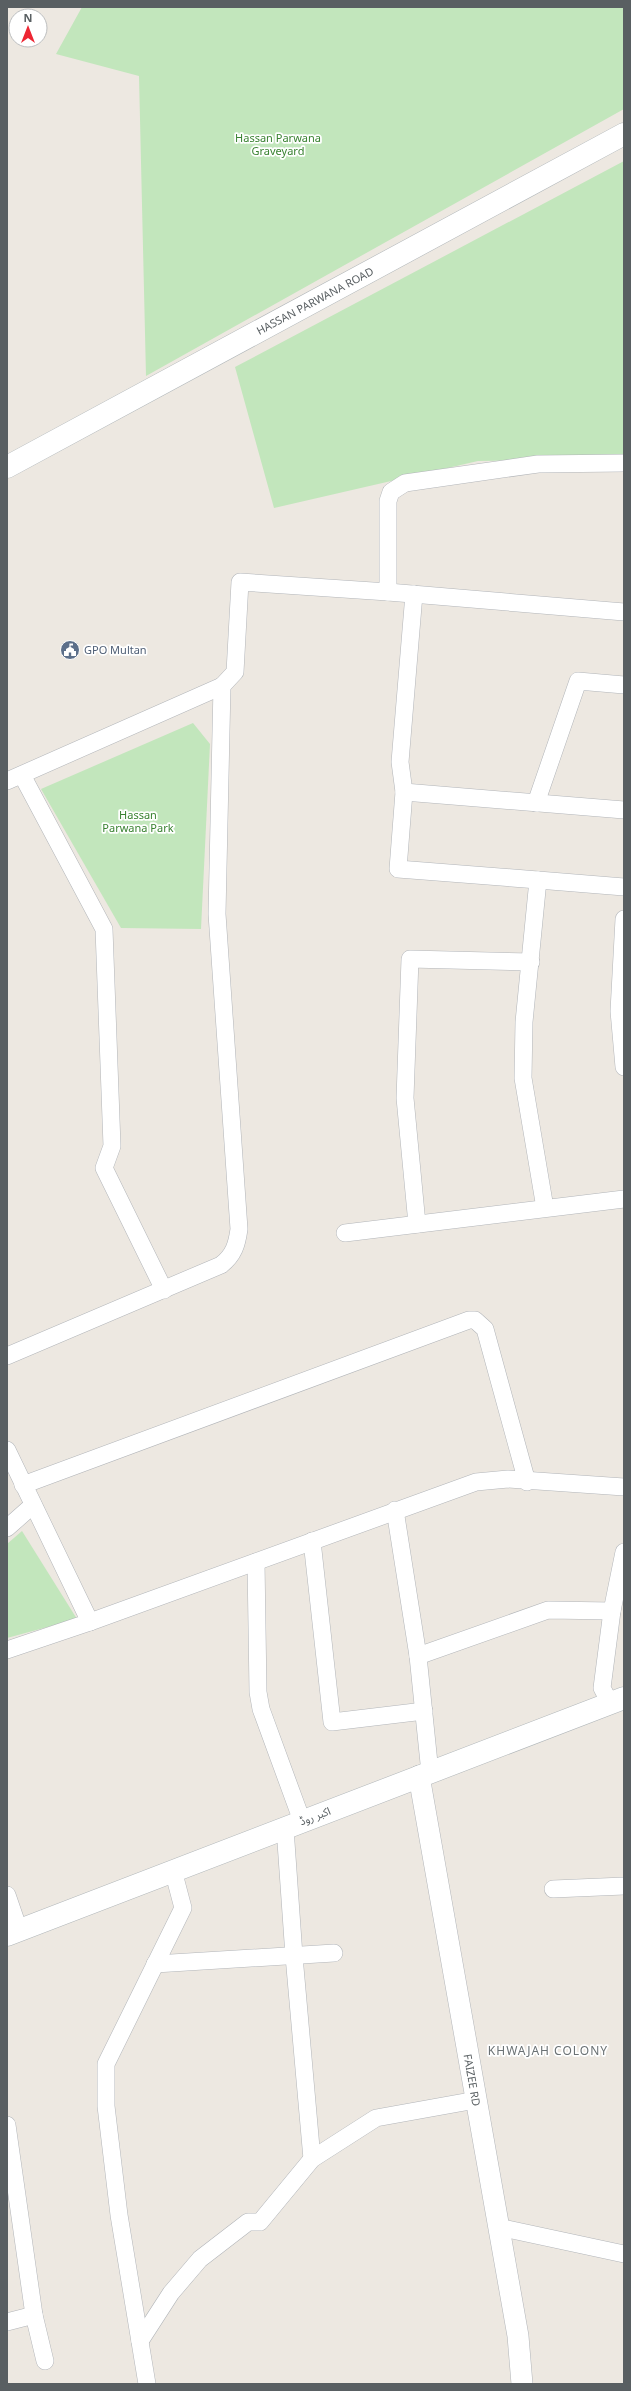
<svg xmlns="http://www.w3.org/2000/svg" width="631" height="2391" font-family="'Noto Sans','Noto Sans Arabic',sans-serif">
  <rect width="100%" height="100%" fill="#ede8e1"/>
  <!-- green -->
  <g fill="#c2e6bc">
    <path d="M82 7H624V109L146 376 139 76 56 54Z"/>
    <path d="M624 161V459L478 461 274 508 235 367Z"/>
    <path d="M193 723 210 744 201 929 121 928 41 789Z"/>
    <path d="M22 1531 77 1619 7 1638V1544Z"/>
  </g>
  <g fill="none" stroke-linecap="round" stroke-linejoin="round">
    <!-- minor casing -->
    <g stroke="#b2b5b9" stroke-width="18">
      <g id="minor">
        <path d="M388 592 624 612"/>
        <path d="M22 775 104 929 112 1146 104 1168 164 1290"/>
        <path d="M7 781 222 686"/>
        <path d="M404 792 400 762 414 594"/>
        <path d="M536 803 578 681 624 685"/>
        <path d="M538 880 398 869 404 792 624 810"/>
        <path d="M624 919 619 1011 624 1067"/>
        <path d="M545 1208 523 1078 524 1022 538 880 624 887"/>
        <path d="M417 1224 405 1098 410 959 531 962"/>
        <path d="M345 1233 624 1199"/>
        <path d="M7 1356 221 1265C234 1255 237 1244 239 1229L217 914 222 686 235 672 240 582 388 592V501L391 492 405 483 538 464 624 463"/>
        <path d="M7 1450 90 1622 7 1650"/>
        <path d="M23 1485 469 1320H475L485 1329 527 1482"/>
        <path d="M395 1510 418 1656 430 1773"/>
        <path d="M7 1528 33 1505"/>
        <path d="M312 1541 332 1722 424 1711"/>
        <path d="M256 1562 258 1692 261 1709 302 1821"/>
        <path d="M90 1622 476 1482 508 1479 624 1487"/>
        <path d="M418 1656 548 1610 612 1611"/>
        <path d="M610 1703 602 1688 612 1611 624 1552"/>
        <path d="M285 1828 294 1956 312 2159"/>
        <path d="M553 1889 624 1886"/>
        <path d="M7 1895 19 1930"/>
        <path d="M155 1964 334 1953"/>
        <path d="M7 2125 34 2315"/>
        <path d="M498 2227 624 2254"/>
        <path d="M7 2322 34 2315 45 2361"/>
        <path d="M140 2341 171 2293 200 2259 248 2222H260L312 2159 376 2118 476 2100"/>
        <path d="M147 2384 119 2215 106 2106V2064L183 1908 173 1870"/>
      </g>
    </g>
    <!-- tertiary casing -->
    <g stroke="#b2b5b9" stroke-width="22">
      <path id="tertiary" d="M419 1776 518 2336 522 2384"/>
    </g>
    <!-- secondary casing -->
    <g stroke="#b0b6b9" stroke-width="23">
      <g id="secondary">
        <path d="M7 467 624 134"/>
        <path d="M7 1935 624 1698"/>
      </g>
    </g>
    <!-- minor -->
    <use href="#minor" stroke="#fff" stroke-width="17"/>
    <!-- tertiary -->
    <use href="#tertiary" stroke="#fff" stroke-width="21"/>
    <!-- secondary -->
    <use href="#secondary" stroke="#fff" stroke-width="22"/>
  </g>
  <!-- icons -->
  <defs>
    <g id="civic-disc" transform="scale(1)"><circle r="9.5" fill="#5c6f8a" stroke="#fff"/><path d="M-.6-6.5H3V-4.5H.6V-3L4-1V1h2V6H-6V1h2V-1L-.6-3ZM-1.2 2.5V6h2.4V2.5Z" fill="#fff"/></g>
  </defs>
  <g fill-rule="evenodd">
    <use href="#civic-disc" x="70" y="650"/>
  </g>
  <g text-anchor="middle" stroke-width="3.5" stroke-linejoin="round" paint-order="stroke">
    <!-- park labels -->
    <g font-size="11" fill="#398231" stroke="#fff">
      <text x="278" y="142">Hassan Parwana<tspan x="278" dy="13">Graveyard</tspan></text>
      <text x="138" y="819">Hassan<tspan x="138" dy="13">Parwana Park</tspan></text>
    </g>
    <!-- street labels -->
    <g font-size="11" fill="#595f62" stroke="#fff">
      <text transform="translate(315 301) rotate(-28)" y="4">HASSAN PARWANA ROAD</text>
      <text transform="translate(315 1816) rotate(-21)" y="4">اکبر روڈ</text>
      <text transform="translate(472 2080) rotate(80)" y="4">FAIZEE RD</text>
    </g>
    <!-- service labels -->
    <g font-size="11" fill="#4e5e75" stroke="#fff" text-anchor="start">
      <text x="84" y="654">GPO Multan</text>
    </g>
    <!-- neighbourhood labels -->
    <g font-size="12" letter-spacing="1" fill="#6a7174" stroke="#fff">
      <text x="548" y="2055">KHWAJAH COLONY</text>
    </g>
  </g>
  <!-- border -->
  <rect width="631" height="2391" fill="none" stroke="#595f62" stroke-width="16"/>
  <!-- north arrow -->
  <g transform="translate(28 28)"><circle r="19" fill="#ffffff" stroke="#bdbfc0"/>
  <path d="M0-3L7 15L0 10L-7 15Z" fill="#ed2633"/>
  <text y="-6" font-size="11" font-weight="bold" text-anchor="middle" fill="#595f62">N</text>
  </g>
</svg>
